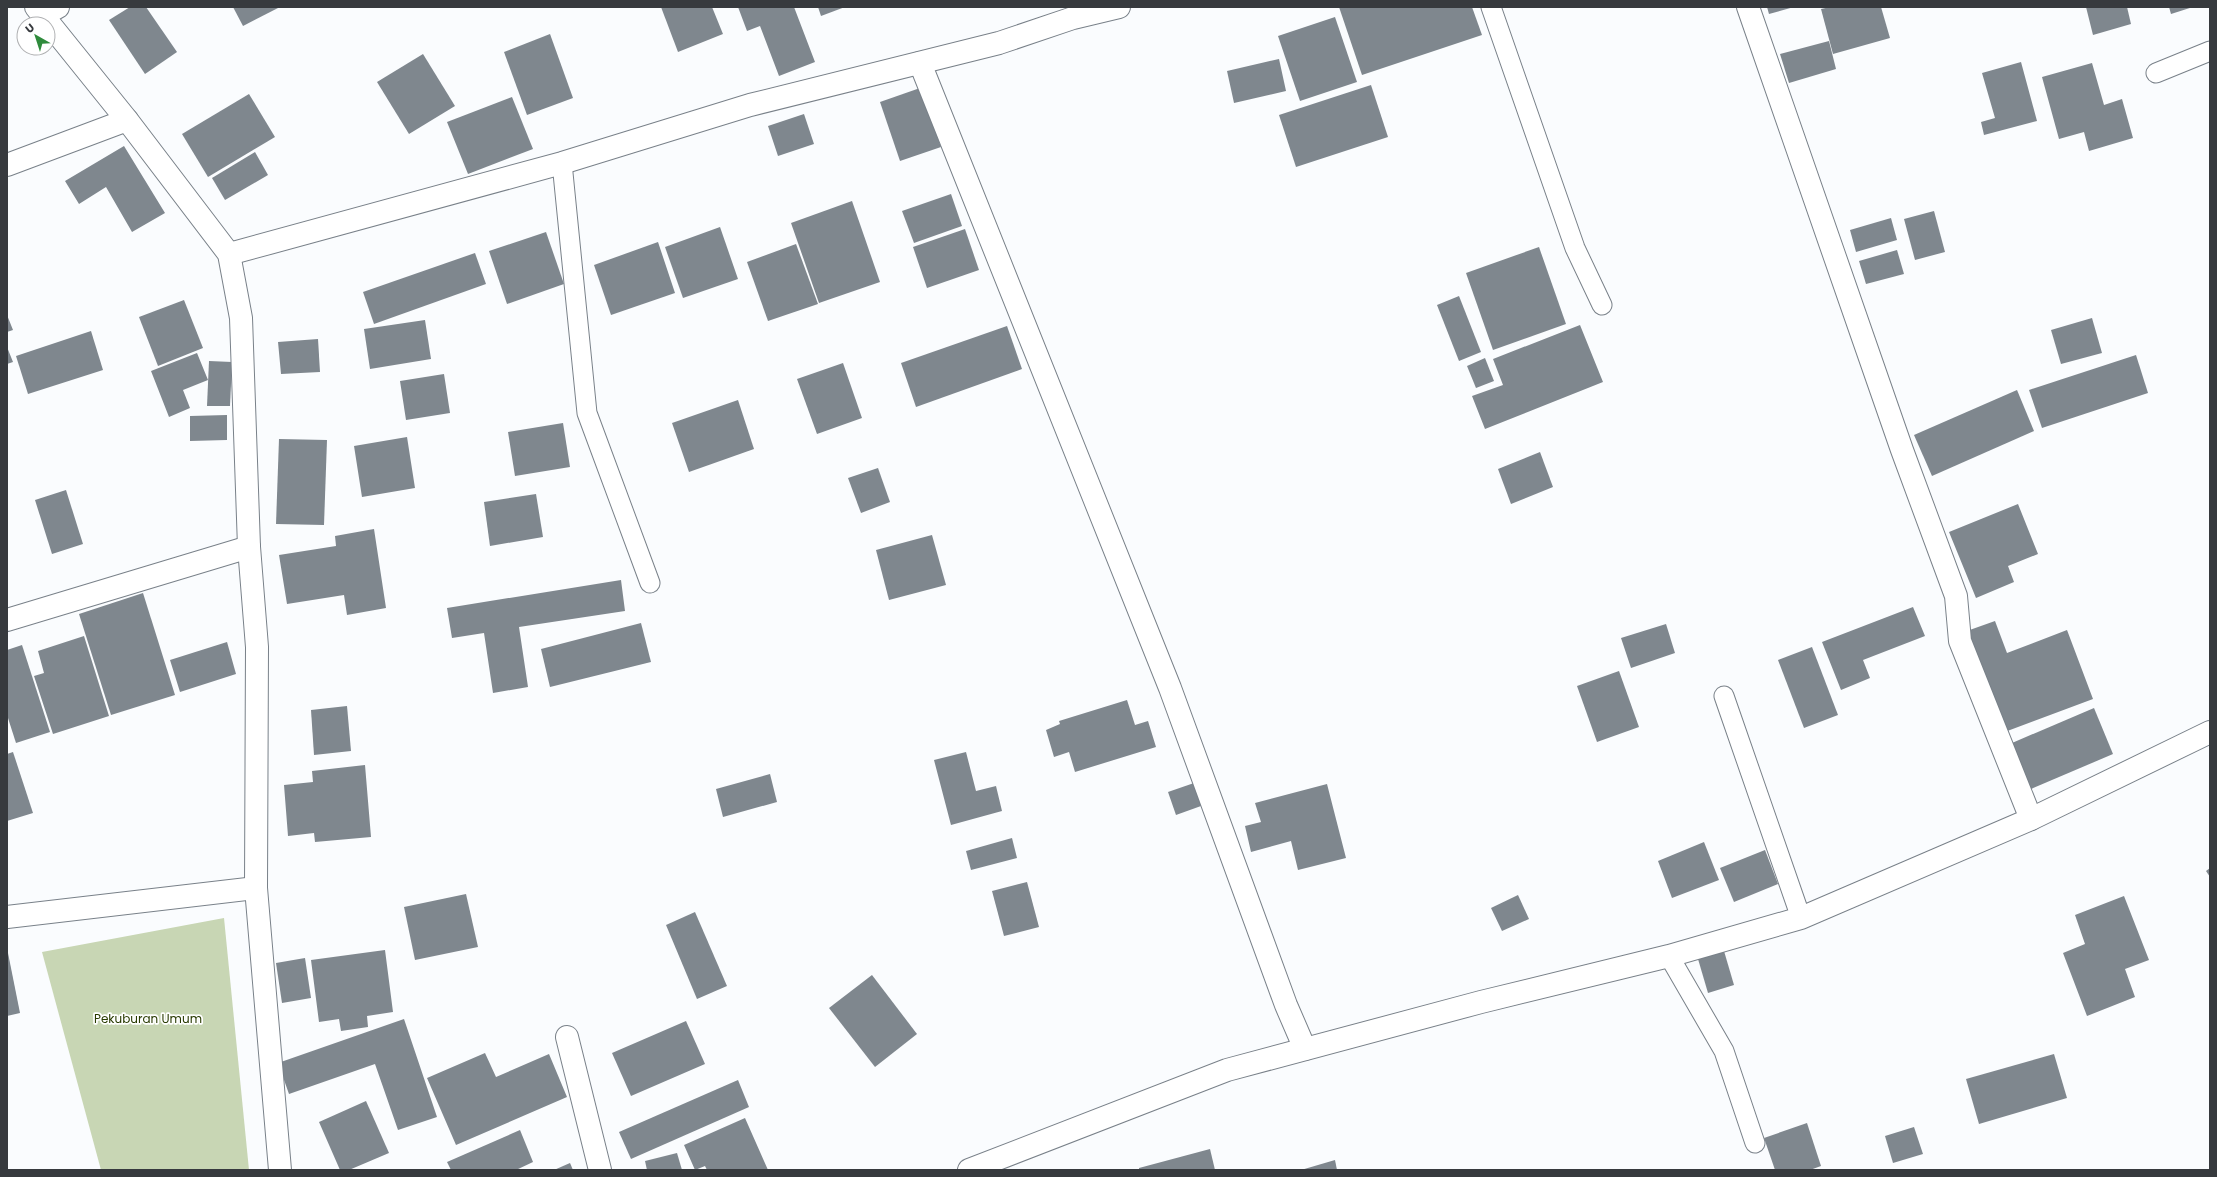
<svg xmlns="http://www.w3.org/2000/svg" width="2217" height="1177" font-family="Poppins,sans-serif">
  <rect width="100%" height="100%" fill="#fafcfe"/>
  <!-- green -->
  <path fill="#c8d6b4" d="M224 918 249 1170H101L42 952Z"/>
  <!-- building -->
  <g fill="#7f878e">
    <path d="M130 7H146L177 52 145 74 109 20Z"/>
    <path d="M233 7H280L243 26Z"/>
    <path d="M661 7H712L723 34 678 52Z"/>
    <path d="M738 7H794L815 62 779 76 760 26 747 31Z"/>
    <path d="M818 7H845L821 16Z"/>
    <path d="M1339 7H1472L1482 35 1362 75Z"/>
    <path d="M1767 7H1794L1769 14Z"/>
    <path d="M1830 7H1881L1890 38 1833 54 1821 9Z"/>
    <path d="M2086 7H2127L2131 24 2093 35Z"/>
    <path d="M2169 7H2193L2171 14Z"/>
    <path d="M1335 17 1357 82 1300 101 1278 36Z"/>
    <path d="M550 34 573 98 527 115 504 52Z"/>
    <path d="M1829 41 1836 69 1789 83 1780 54Z"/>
    <path d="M423 54 455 106 409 134 377 82Z"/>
    <path d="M1279 59 1286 91 1234 103 1227 71Z"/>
    <path d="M2021 62 2037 121 1984 135 1981 122 1995 118 1982 73Z"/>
    <path d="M2092 63 2104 105 2122 99 2133 138 2089 151 2084 132 2059 139 2042 77Z"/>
    <path d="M1371 85 1388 137 1296 167 1279 115Z"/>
    <path d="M920 88 941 147 900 161 880 102Z"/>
    <path d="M249 94 275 137 208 177 182 134Z"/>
    <path d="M512 97 533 149 468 174 447 122Z"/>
    <path d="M804 114 814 144 778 156 768 126Z"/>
    <path d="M124 146 165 213 132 232 106 187 79 204 65 181Z"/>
    <path d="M255 152 268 175 225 200 212 178Z"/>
    <path d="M951 194 962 226 914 243 902 211Z"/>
    <path d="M852 201 880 282 819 303 791 223Z"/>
    <path d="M1934 211 1945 252 1915 260 1904 219Z"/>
    <path d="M1891 218 1897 240 1856 252 1850 230Z"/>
    <path d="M720 227 738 279 683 298 665 247Z"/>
    <path d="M965 229 979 270 927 288 913 247Z"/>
    <path d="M546 232 564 284 507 304 489 251Z"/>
    <path d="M658 242 675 293 611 315 594 265Z"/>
    <path d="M796 244 818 304 768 321 747 262Z"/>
    <path d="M1539 247 1566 324 1493 350 1466 273Z"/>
    <path d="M1897 250 1904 274 1866 284 1859 261Z"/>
    <path d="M475 253 486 284 374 324 363 292Z"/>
    <path d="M1459 296 1481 352 1459 361 1437 305Z"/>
    <path d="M184 300 203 348 158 366 139 317Z"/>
    <path d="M7 315 13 330 7 332Z"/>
    <path d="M2092 318 2102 353 2061 364 2051 330Z"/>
    <path d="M425 320 431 359 370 369 364 329Z"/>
    <path d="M1580 325 1603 382 1485 429 1472 396 1503 385 1493 359Z"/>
    <path d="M1007 326 1022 369 916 407 901 363Z"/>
    <path d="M91 331 103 370 28 394 16 356Z"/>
    <path d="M318 339 320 372 281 374 278 342Z"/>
    <path d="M7 347 13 362 7 364Z"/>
    <path d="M197 353 208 380 183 390 190 408 169 417 151 371Z"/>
    <path d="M2136 355 2148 393 2042 428 2029 390Z"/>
    <path d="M1485 358 1494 381 1476 388 1467 366Z"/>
    <path d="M209 361 232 362 230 406H207Z"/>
    <path d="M843 363 862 418 817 434 797 379Z"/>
    <path d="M444 374 450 413 406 420 400 381Z"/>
    <path d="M2017 390 2034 431 1932 476 1914 435Z"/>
    <path d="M738 400 754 449 689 472 672 423Z"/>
    <path d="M227 415V440L190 441V416Z"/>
    <path d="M563 423 570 467 515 476 508 432Z"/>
    <path d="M407 437 415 488 362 497 354 446Z"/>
    <path d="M279 439 327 440 324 525 276 524Z"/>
    <path d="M1540 452 1553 487 1511 504 1498 469Z"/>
    <path d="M878 468 890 502 861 513 848 478Z"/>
    <path d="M66 490 83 544 52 554 35 500Z"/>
    <path d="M536 494 543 537 490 546 484 502Z"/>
    <path d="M2018 504 2038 554 2008 566 2014 582 1976 598 1949 532Z"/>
    <path d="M374 529 386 608 347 615 344 595 287 604 279 555 336 546 335 536Z"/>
    <path d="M932 535 946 585 889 600 876 550Z"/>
    <path d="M621 580 625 611 519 627 528 687 493 693 484 633 452 638 447 608Z"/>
    <path d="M143 593 175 695 111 715 79 614Z"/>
    <path d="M1913 607 1925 636 1863 660 1870 678 1841 690 1822 642Z"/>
    <path d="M1995 621 2007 653 2067 630 2093 699 2002 733 1964 632Z"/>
    <path d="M641 623 651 662 550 687 541 649Z"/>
    <path d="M1666 624 1675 653 1631 668 1621 638Z"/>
    <path d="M84 636 109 716 53 734 34 676 44 673 38 651Z"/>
    <path d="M227 642 236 674 180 692 170 660Z"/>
    <path d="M22 645 50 732 16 743 7 715V650Z"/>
    <path d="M1812 647 1838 715 1804 728 1778 660Z"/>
    <path d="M1619 671 1639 727 1597 742 1577 686Z"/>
    <path d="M1127 700 1135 725 1148 721 1156 747 1075 772 1069 752 1054 757 1046 730 1060 724 1059 721Z"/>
    <path d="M347 706 351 751 314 755 311 710Z"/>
    <path d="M2094 708 2113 754 2024 792 2005 746Z"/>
    <path d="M13 752 33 813 7 821V754Z"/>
    <path d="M966 752 976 791 996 786 1002 811 951 825 934 760Z"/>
    <path d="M365 765 371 837 315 842 314 833 288 836 284 785 313 782 312 771Z"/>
    <path d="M770 774 777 802 723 817 716 789Z"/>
    <path d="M1194 783 1201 806 1176 815 1168 792Z"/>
    <path d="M1327 784 1346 858 1298 870 1291 841 1251 852 1245 826 1261 822 1255 803Z"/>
    <path d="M1012 838 1017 858 971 870 966 851Z"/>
    <path d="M1704 842 1719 880 1672 898 1658 861Z"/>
    <path d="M1765 850 1778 884 1734 902 1720 868Z"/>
    <path d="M2210 868V877L2206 871Z"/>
    <path d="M1027 882 1039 927 1004 936 992 891Z"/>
    <path d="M466 894 478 947 415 960 404 907Z"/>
    <path d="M1518 895 1529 919 1502 931 1491 908Z"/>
    <path d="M2124 896 2149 960 2125 969 2135 997 2087 1016 2063 953 2085 944 2075 915Z"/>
    <path d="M695 912 727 986 697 999 666 925Z"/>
    <path d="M7 948 20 1013 7 1016Z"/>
    <path d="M385 950 393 1012 367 1016 368 1027 341 1031 339 1019 319 1022 311 960Z"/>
    <path d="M1724 951 1734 985 1708 993 1698 959Z"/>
    <path d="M305 958 311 998 282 1003 276 963Z"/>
    <path d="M872 975 917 1034 875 1067 829 1008Z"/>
    <path d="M404 1019 437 1117 398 1130 375 1064 289 1094 278 1063Z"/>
    <path d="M686 1021 705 1064 631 1096 612 1053Z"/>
    <path d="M485 1053 496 1077 549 1054 567 1097 456 1145 427 1078Z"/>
    <path d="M2054 1054 2067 1098 1979 1124 1966 1079Z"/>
    <path d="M738 1080 749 1107 631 1159 619 1132Z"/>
    <path d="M366 1101 389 1153 349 1170H340L319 1122Z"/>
    <path d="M745 1118 768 1170H707L705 1166 695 1170 684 1145Z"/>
    <path d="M1807 1123 1821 1166 1810 1170H1775L1764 1138Z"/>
    <path d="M1914 1127 1923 1154 1893 1163 1885 1136Z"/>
    <path d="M520 1130 533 1162 516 1170H451L447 1162Z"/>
    <path d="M1210 1149 1215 1170H1139V1168Z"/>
    <path d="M677 1153 682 1170H647L645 1161Z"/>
    <path d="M1335 1160 1337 1170H1301Z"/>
    <path d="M570 1163 573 1170H554Z"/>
  </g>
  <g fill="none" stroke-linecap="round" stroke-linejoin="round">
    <!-- lane casing -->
    <g stroke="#798189" stroke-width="21">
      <g id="lane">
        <path d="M1491 7 1575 248 1602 305"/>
        <path d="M2156 73 2210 51"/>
        <path d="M562 163 587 413 650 583"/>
        <path d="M1724 696 1801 918"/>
        <path d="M1669 956 1724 1051 1755 1143"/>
      </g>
    </g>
    <!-- street casing -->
    <g stroke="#798189" stroke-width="24">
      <g id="street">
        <path d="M1748 7 1902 450 1956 596 1960 641 2031 819"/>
        <path d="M44 15 58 7"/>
        <path d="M920 63 1170 688 1286 1005 1305 1049"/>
        <path d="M7 165 127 120"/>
        <path d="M7 620 249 547"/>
        <path d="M7 917 256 888"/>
        <path d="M567 1037 600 1170"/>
        <path d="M969 1170 1227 1070 1481 1002 1669 956 1801 918 2031 819 2210 732"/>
      </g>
    </g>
    <!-- secondary casing -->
    <g stroke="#798189" stroke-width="24">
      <g id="secondary">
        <path d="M36 7 127 120 229 254 241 318 249 547 257 647 256 888 280 1170"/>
        <path d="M229 254 562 163 750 105 999 43 1073 18 1119 7"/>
      </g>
    </g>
    <!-- lane -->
    <use href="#lane" stroke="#fff" stroke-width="19"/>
    <!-- street -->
    <use href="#street" stroke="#fff" stroke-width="22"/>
    <!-- secondary -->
    <use href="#secondary" stroke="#fff" stroke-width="22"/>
  </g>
  <g text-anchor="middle" stroke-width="3.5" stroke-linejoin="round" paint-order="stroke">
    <!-- park labels -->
    <g font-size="12" fill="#283a00" stroke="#fff">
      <text x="148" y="1023">Pekuburan Umum</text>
    </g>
  </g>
  <!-- border -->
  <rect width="2217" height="1177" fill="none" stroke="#373a3e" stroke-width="16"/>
  <!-- north arrow -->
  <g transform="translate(36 36) rotate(321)"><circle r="19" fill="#ffffff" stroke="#afb0b2"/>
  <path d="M0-3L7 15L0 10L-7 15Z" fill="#2f8b3c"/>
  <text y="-6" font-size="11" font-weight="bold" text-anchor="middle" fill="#373a3e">U</text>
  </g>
</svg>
